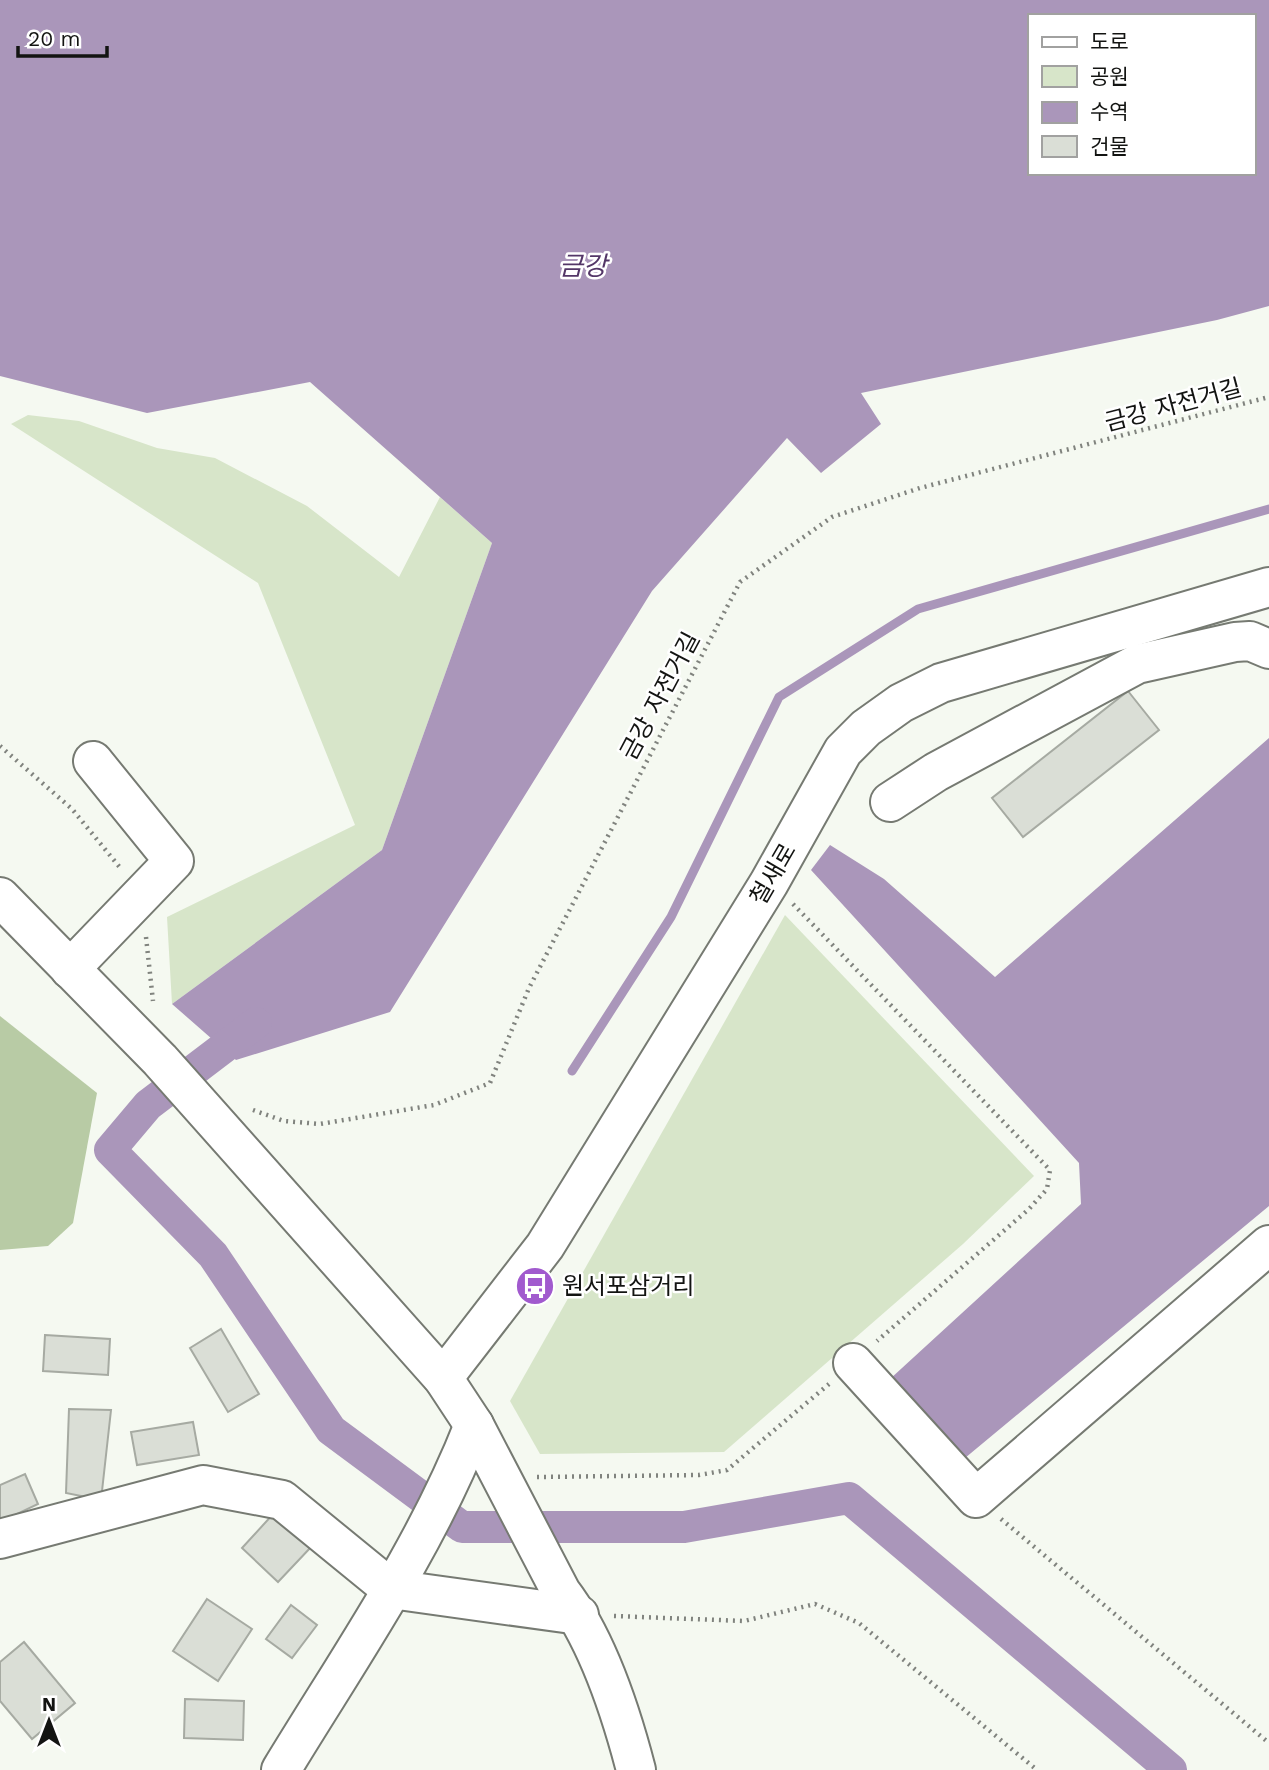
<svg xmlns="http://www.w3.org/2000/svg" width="1269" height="1770" font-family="'Work Sans','Noto Sans KR',sans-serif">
  <rect width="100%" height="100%" fill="#f5f9f1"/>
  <!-- green -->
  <g fill="#d7e5c9">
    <path d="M28 415 79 421 157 448 215 458 307 506 399 577 440 497 492 543 382 850 172 1004 167 917 355 825 258 583 11 424Z"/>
    <path d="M785 915 1034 1176 963 1244 724 1452 540 1454 510 1401Z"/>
  </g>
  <!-- forest -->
  <path fill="#b8cba5" d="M0 1016 97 1093 73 1223 48 1246 0 1250Z"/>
  <!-- water -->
  <g fill="#aa96ba" fill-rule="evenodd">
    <path d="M0 0H1269V306L1217 320 861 393 881 424 821 473 787 438 652 591 390 1012 236 1060 172 1004 382 850 492 543 310 382 147 413 0 376ZM1029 16H1253V173H1029Z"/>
    <path d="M1269 738V1206L959 1463 890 1379 1081 1204 1079 1163 811 870 830 845 884 879 995 977Z"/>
  </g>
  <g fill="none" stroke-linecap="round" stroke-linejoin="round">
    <!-- stream -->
    <path stroke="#aa96ba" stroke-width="9" d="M572 1071 671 917 779 697 918 609 1269 509"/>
    <!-- canal -->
    <path stroke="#aa96ba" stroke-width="32" d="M256 1023 148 1105 110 1150 213 1255 331 1430 462 1527H684L849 1498 1171 1770"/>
  </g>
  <!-- building -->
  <g fill="#daded6" stroke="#a6aaa2" stroke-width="2">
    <path d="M1128 691 1159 730 1023 837 992 798Z"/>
    <path d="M221 1329 259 1394 228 1412 190 1348Z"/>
    <path d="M45 1335 110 1339 108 1375 43 1371Z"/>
    <path d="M69 1409 111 1410 101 1500 66 1493Z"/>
    <path d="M193 1422 199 1455 137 1465 131 1432Z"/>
    <path d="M25 1474 38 1504 0 1522V1485Z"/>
    <path d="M275 1512 312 1546 278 1582 242 1548Z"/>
    <path d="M207 1599 252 1629 218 1681 173 1651Z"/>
    <path d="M291 1605 317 1625 292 1658 266 1639Z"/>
    <path d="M24 1642 75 1703 32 1739 0 1701V1662Z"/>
    <path d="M185 1699 244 1701 243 1740 184 1738Z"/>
  </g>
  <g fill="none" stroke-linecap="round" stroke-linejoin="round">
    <!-- minor casing -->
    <g stroke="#767a72" stroke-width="42">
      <g id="minor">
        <path d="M890 802 936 772 1137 664 1235 642 1250 641 1269 649"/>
        <path d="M0 897 160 1060 443 1378 474 1425 561 1592C597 1639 621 1712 636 1770"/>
        <path d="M70 969 174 861 93 761"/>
        <path d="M853 1363 976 1498 1269 1245"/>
        <path d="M443 1378 545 1246 769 883 843 751 866 728 901 703 941 683 1269 587"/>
        <path d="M0 1539 203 1485 282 1500 391 1589 579 1615"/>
        <path d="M281 1770C349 1658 426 1548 474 1425"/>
      </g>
    </g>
    <!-- path -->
    <g stroke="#80837e" stroke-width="4.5" stroke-dasharray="2 5" stroke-linecap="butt">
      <path d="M0 746 72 809 122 870"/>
      <path d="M793 904 1050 1170 1047 1189 1029 1209 877 1341"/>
      <path d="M146 937 153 1001"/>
      <path d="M253 1110 284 1121 320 1124 434 1105 490 1083 529 988 740 582 832 517 920 488 1269 397"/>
      <path d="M537 1477 699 1475 727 1470 829 1384"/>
      <path d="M1001 1519 1269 1743"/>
      <path d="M614 1616 744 1621 815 1604 859 1623 1037 1770"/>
    </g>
    <!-- minor -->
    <use href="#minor" stroke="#fff" stroke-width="38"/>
  </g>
  <!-- icons -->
  <defs>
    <g id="bus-disc" transform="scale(2.0125)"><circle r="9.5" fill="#a15ace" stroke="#fff"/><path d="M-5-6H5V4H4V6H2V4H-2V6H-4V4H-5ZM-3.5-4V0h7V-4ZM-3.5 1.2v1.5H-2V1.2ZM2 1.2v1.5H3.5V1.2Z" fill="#fff"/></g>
  </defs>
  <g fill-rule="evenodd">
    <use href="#bus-disc" x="535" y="1286"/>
  </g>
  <g text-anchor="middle" stroke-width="5" stroke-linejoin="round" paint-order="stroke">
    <!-- street labels -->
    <g font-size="24" fill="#131412" stroke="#fff">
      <text transform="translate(1173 405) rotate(-15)" y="8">금강 자전거길</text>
      <text transform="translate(660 696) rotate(-62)" y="8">금강 자전거길</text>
      <text transform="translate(773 874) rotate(-60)" y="8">철새로</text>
    </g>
    <!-- poi labels -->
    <g font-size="24" fill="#131412" stroke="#fff" text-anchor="start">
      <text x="562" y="1294">원서포삼거리</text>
    </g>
    <!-- water labels -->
    <g font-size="26" font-style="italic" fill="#533667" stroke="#fff">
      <text x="583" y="275">금강</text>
    </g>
  </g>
  <!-- legend -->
  <rect x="1028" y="14" width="228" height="161" fill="#ffffff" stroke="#a1a1a0" stroke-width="2"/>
  <rect x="1042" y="37" width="35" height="10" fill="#ffffff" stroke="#a1a1a0" stroke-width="2"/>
  <text x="1090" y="49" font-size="21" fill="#131412">도로</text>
  <rect x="1042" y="66" width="35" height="21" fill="#d7e5c9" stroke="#a1a1a0" stroke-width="2"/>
  <text x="1090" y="84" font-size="21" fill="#131412">공원</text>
  <rect x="1042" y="102" width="35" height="21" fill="#aa96ba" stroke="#a1a1a0" stroke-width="2"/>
  <text x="1090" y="119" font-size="21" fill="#131412">수역</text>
  <rect x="1042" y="136" width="35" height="21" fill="#daded6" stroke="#a1a1a0" stroke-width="2"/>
  <text x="1090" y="154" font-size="21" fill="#131412">건물</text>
  <!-- north arrow -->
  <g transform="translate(49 1721)" stroke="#ffffff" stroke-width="5" paint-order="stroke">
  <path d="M0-5L12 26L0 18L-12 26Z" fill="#131412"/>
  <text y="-10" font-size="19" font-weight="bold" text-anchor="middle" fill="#131412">N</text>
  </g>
  <!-- scale -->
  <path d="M18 46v10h89v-10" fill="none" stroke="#131412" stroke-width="3.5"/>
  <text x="28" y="46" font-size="21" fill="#131412" stroke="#ffffff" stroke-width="5" paint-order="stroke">20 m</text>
</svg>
